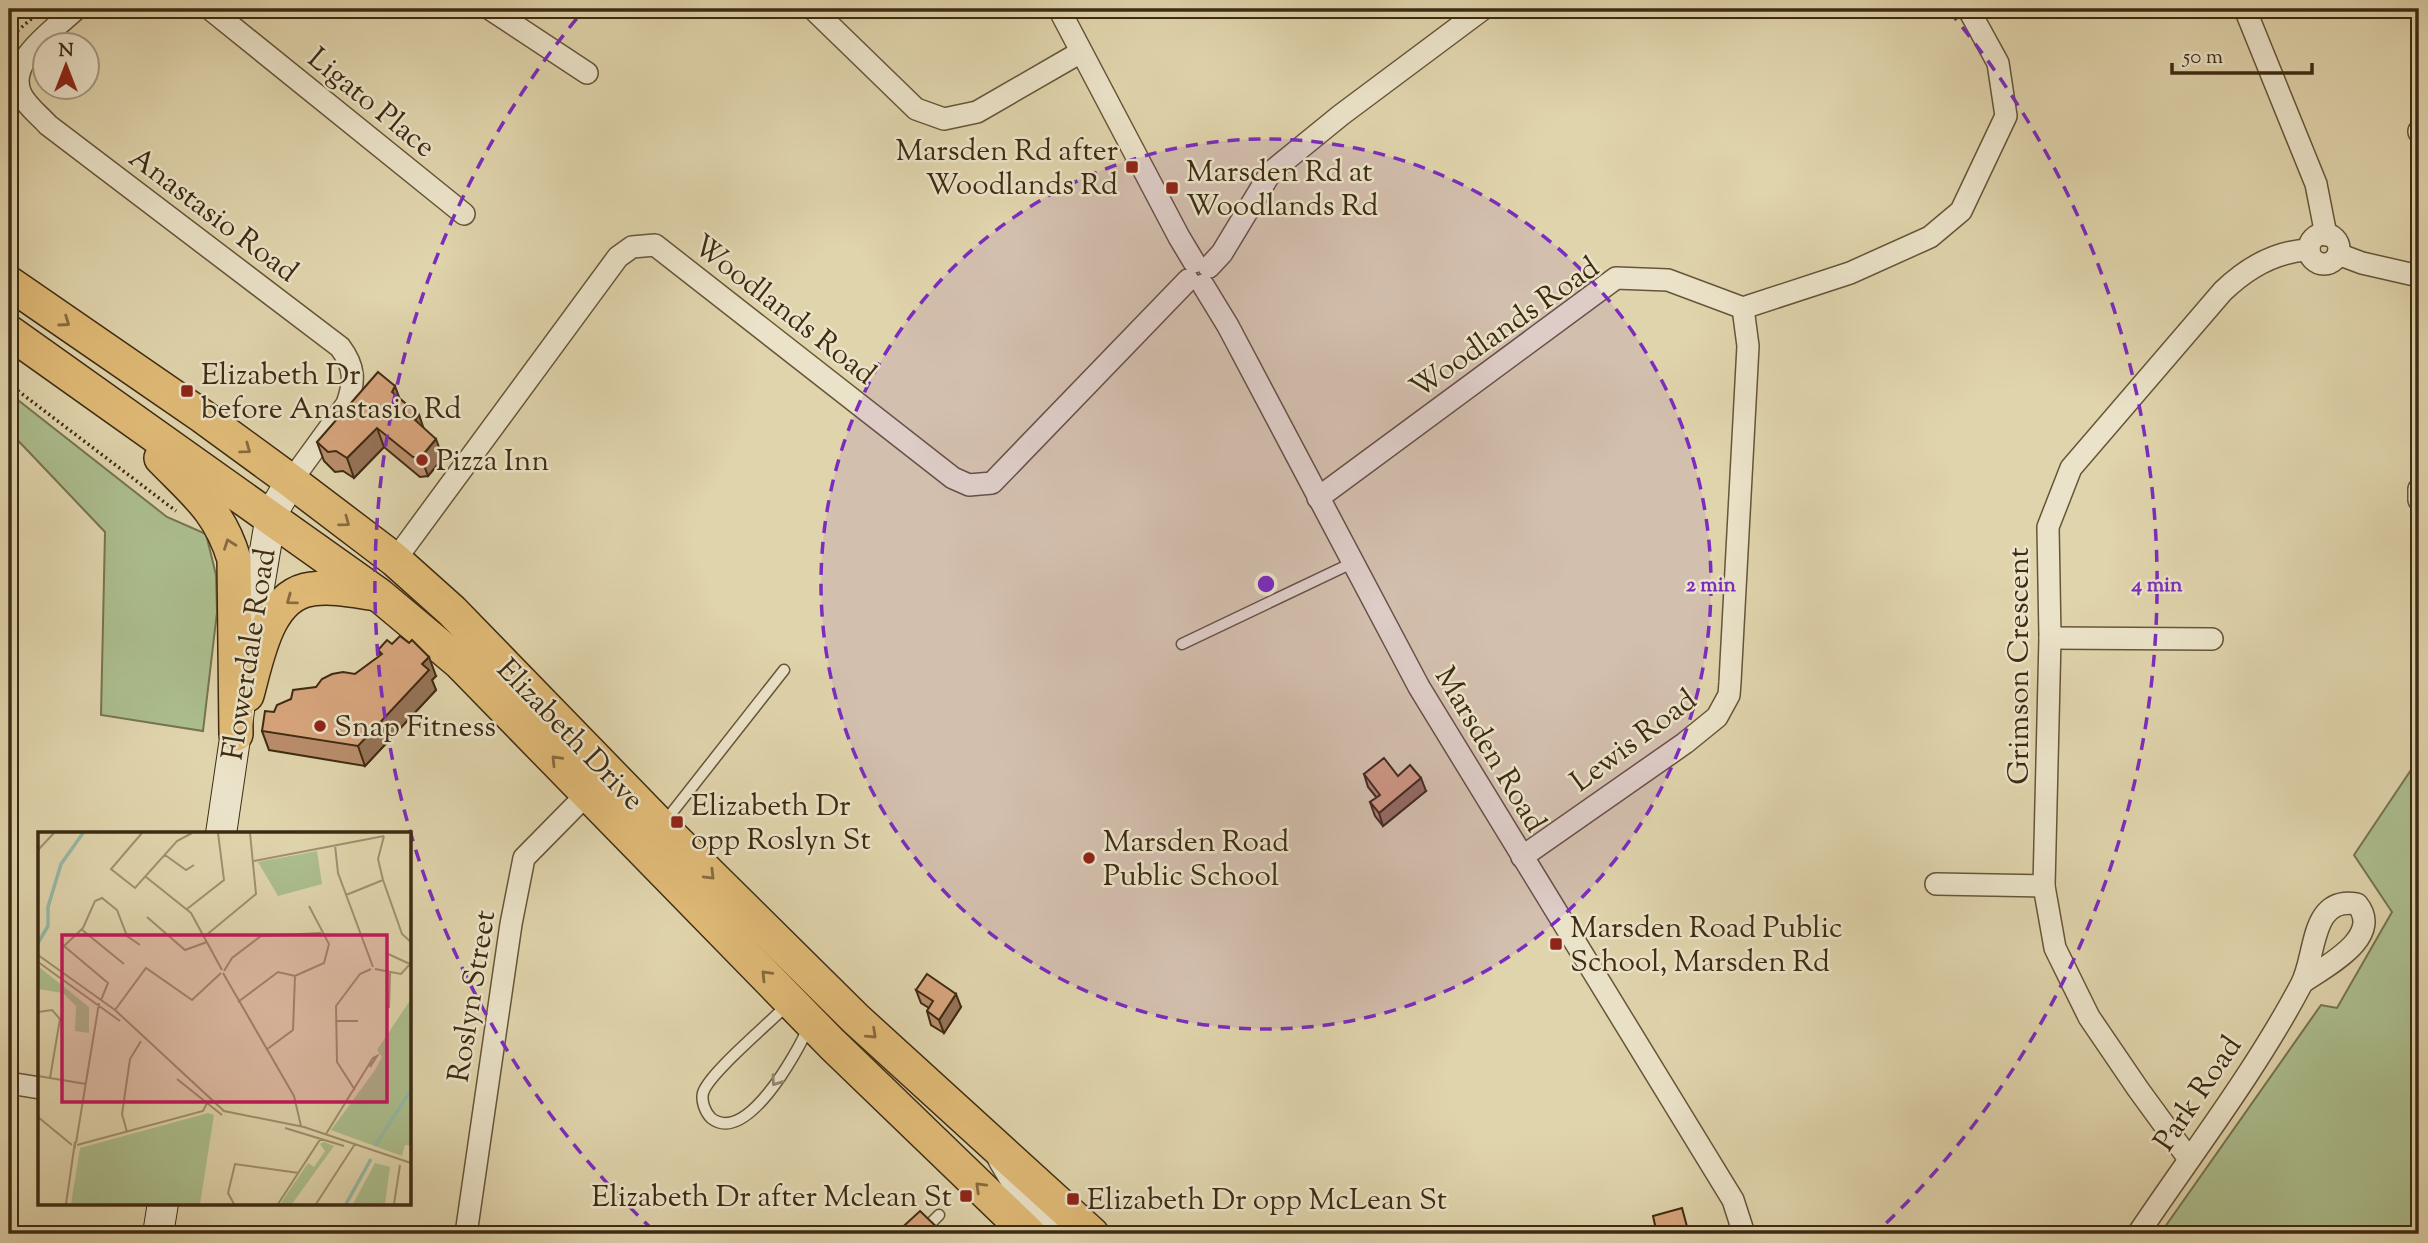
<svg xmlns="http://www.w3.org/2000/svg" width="2428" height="1243" font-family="'Sorts Mill Goudy',serif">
  <rect width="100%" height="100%" fill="#e0d4ac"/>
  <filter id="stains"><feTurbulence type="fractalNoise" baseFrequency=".00286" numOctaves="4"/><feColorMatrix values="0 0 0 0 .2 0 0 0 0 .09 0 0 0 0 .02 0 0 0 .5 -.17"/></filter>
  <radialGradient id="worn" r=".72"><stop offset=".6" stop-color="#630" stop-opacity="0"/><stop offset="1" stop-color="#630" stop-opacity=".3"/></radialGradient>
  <!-- green -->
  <g fill="#acbe8e" stroke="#757450" stroke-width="2">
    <path d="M9 393 167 517 206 534 216 575 217 612 203 731 101 715 105 532 9 431Z"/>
    <path d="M2419 758V1234H2160L2321 1005 2337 1008 2392 912 2354 855Z"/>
  </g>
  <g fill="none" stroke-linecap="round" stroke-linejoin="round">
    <!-- service casing -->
    <g stroke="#665538" stroke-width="13">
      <g id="service">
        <path d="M1182 644 1352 563"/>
        <path d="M663 824 784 670"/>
        <path d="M789 1003C772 1021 708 1074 703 1093 701 1101 705 1112 711 1118 746 1146 797 1053 808 1028"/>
        <path d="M920 1234 939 1215"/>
      </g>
    </g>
    <!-- minor casing -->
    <g stroke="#665538" stroke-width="24">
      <g id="minor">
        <path d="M76 9C55 29 3 63 22 96 28 107 40 116 48 125L340 347C355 367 355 381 347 404L291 481"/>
        <path d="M210 9 464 214"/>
        <path d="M490 9 587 73"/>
        <path d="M813 9 916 109 944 119 977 112 1081 52"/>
        <path d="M1059 9 1179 237 1194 262"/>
        <path d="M2245 9 2316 184 2326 235"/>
        <path d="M2419 131V132"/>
        <circle cx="2324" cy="249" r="15"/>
        <path d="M2338 254 2362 263 2419 276"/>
        <path d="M1209 267 1222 253 1271 172 1341 115 1483 9"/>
        <path d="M1203 285 1228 326 1419 687 1733 1200 1744 1234"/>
        <path d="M2419 489V500"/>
        <path d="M1318 498 1616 278 1668 280 1743 308 1850 273 1930 237 1961 211 2006 116 1998 63 1970 12 1966 9"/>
        <path d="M395 560 618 257 632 247 655 245 953 478 969 485 992 483 1188 280"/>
        <path d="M2050 638 2212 639"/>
        <path d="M1522 857 1685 743 1717 717 1729 695 1730 682 1748 346 1743 308"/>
        <path d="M1936 884 2044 886"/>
        <path d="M9 1083 40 1088"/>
        <path d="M2189 1159 2138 1089 2089 1017 2055 948 2044 886 2050 638 2048 527 2071 468 2223 291C2247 268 2276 251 2309 250"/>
        <path d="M999 1160 1017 1191 1063 1234"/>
        <path d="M466 1234 511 924 524 858 588 793"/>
        <path d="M2138 1234C2193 1152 2255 1072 2301 985 2317 956 2309 896 2357 904 2384 937 2326 966 2303 982"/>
      </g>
    </g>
    <!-- secondary casing -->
    <g stroke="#3e2b12" stroke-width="32">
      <g id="secondary">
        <path d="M247 658 271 515 291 481"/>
        <path d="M221 834 239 711"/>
        <path d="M158 1234 163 1203"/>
      </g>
    </g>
    <!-- primary casing -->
    <g stroke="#3e2b12" stroke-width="36">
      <g id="primary">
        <path d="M9 283 202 416 291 481 395 560 452 611 662 827 856 1019 1092 1234"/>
        <path d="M9 332 379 595 459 662 832 1044 1029 1234"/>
        <path d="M161 458C195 493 219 510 234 559L236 734"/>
        <path d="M247 695C257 660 267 594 312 589 334 586 355 591 377 594"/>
      </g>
    </g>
    <!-- path -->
    <g stroke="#3e2b12" stroke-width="3.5" stroke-dasharray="2 3.5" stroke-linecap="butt">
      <path d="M9 38 43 9"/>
      <path d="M9 384 176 511"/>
    </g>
    <!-- service -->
    <use href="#service" stroke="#ebe3c9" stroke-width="10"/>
    <!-- minor -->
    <use href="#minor" stroke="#ebe3c9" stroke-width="21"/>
    <!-- secondary -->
    <use href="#secondary" stroke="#ebe3c9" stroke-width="30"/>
    <!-- primary -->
    <use href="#primary" stroke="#e0ba76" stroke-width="33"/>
  </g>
  <!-- wall -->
  <g fill="#b98d6b" stroke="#3e2b12" stroke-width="2">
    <path d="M399 398 419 415 423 428 443 458 428 476 420 477 384 447 354 478 343 471 335 472 324 461 317 442Z"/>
    <path d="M378 650 436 676 432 680 436 690 365 766 269 750 262 731 274 712 291 699 316 687 355 674 380 656Z"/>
    <path d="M1364 774 1398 776 1426 791 1383 826 1375 816 1370 802 1377 798 1368 787Z"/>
    <path d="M916 990 961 1007 944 1033 931 1025 927 1011 929 1008 921 1003Z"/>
  </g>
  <!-- shaded-wall -->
  <g fill="#967357" stroke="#3e2b12" stroke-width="2">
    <path d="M395 386 402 405 392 392Z"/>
    <path d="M419 415 426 435 415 420Z"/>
    <path d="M377 428 384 447 354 478 347 458Z"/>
    <path d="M436 439 443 458 428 476 421 457Z"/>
    <path d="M429 657 436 676 432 680 436 690 365 766 358 746 422 664Z"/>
    <path d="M1421 778 1426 791 1383 826 1379 813Z"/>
    <path d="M956 994 961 1007 944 1033 939 1020Z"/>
  </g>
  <!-- building -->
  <g fill="#d7a47c" stroke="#3e2b12" stroke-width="2">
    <path d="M378 372 395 386 392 392 419 415 415 420 436 439 421 457H413L377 428 347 458 336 451 328 452 317 442Z"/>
    <path d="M400 636 409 643 412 640 429 657 422 664 429 670 358 746 262 731 265 711 274 712 277 705 291 699 293 690 316 687 322 679 332 674 343 672 355 674 382 654 378 650 387 640 392 644Z"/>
    <path d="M1384 758 1398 776 1410 765 1421 778 1379 813 1370 802 1380 795 1364 774Z"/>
    <path d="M927 974 956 994 939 1020 927 1011 933 1001 916 990Z"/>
    <path d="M1682 1208 1689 1234H1657L1653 1216Z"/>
    <path d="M920 1211 944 1234H895Z"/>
  </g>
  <!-- one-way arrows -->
  <defs><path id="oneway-chevron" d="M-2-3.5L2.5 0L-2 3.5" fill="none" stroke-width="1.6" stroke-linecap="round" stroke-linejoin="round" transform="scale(1.75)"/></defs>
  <g stroke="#876b3f">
    <use href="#oneway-chevron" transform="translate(65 322) rotate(35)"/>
    <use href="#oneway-chevron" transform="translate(246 449) rotate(36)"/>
    <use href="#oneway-chevron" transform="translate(345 522) rotate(37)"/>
    <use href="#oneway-chevron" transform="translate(229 544) rotate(-110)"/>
    <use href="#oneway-chevron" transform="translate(291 600) rotate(144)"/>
    <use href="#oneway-chevron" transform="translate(556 760) rotate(-134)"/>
    <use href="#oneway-chevron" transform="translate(710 875) rotate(45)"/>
    <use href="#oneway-chevron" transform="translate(766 975) rotate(-134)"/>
    <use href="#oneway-chevron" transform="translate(872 1034) rotate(43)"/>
    <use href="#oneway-chevron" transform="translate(980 1187) rotate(-136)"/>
  </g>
  <use stroke="#94876e" href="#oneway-chevron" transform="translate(776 1081) rotate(125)"/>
  <!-- distance rings -->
  <circle cx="1266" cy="584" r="445" fill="#7b2cbf" fill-opacity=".12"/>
  <g fill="none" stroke="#7b2cbf" stroke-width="3.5" stroke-dasharray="12 9">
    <circle cx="1266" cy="584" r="445"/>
    <path d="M653 1230A891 891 0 0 1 583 11M1949 11A891 891 0 0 1 1879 1230"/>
  </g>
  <!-- markers -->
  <g fill="#8f2418" stroke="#ebe3c9" stroke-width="2.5">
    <rect x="1125" y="160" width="14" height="14" rx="3.5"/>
    <rect x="1165" y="181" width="14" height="14" rx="3.5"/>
    <rect x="180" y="384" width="14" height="14" rx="3.5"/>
    <circle cx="422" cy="460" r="7"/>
    <circle cx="320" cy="726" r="7"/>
    <rect x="670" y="815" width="14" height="14" rx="3.5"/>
    <circle cx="1089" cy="858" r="7"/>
    <rect x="1549" y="937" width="14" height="14" rx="3.5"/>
    <rect x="959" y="1189" width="14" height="14" rx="3.5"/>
    <rect x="1066" y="1192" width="14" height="14" rx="3.5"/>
  </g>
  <g text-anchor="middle" stroke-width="5" stroke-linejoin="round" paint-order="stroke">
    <!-- street labels -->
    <g font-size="30" fill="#3e2b12" stroke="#ebe3c9">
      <text transform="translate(372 102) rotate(39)" y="10">Ligato Place</text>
      <text transform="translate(214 214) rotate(37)" y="10">Anastasio Road</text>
      <text transform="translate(785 309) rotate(38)" y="10">Woodlands Road</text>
      <text transform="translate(1504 327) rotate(-35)" y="10">Woodlands Road</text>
      <text transform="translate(248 654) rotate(-81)" y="10">Flowerdale Road</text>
      <text transform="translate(2018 666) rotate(-90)" y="10">Grimson Crescent</text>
      <text transform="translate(571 734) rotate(46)" y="10">Elizabeth Drive</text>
      <text transform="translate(1633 740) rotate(-37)" y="10">Lewis Road</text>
      <text transform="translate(1491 749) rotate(59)" y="10">Marsden Road</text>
      <text transform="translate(471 996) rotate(-81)" y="10">Roslyn Street</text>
      <text transform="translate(2197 1093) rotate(-56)" y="10">Park Road</text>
    </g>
    <!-- poi labels -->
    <g font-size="30" fill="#3e2b12" stroke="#ebe3c9" text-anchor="start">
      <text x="1118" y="160" text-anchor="end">Marsden Rd after<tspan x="1118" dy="34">Woodlands Rd</tspan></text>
      <text x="1186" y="181">Marsden Rd at<tspan x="1186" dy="34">Woodlands Rd</tspan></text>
      <text x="201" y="384">Elizabeth Dr<tspan x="201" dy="34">before Anastasio Rd</tspan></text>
      <text x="436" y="470">Pizza Inn</text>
      <text x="334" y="736">Snap Fitness</text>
      <text x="691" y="815">Elizabeth Dr<tspan x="691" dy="34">opp Roslyn St</tspan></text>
      <text x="1103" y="851">Marsden Road<tspan x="1103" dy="34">Public School</tspan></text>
      <text x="1570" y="937">Marsden Road Public<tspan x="1570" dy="34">School, Marsden Rd</tspan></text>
      <text x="952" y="1206" text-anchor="end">Elizabeth Dr after Mclean St</text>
      <text x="1087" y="1209">Elizabeth Dr opp McLean St</text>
    </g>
  </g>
  <!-- overview -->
  <g transform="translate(38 832)">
    <rect width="373" height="373" fill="#e0d4ac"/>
    <path d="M279 19 284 52 240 64 220 30ZM0 134 51 175V201L37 199 38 174 25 161 0 157ZM373 167V314L367 313 364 324 293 298 337 238 344 225 339 218ZM170 281 176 283 162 372H33L42 316ZM286 310 296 314 254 372H242L270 331 276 335 287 319 282 312ZM337 331 352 335 347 372H315Z" fill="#acbe8e"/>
    <path fill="none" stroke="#95b9a5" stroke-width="3.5" d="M0 111 10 94V75L23 32 45 1M337 314 373 258M308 372 333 327"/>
    <path fill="none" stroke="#9f906e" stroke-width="2" d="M104 1 73 37 97 56 139 9 154 1M346 4 340 27 345 48 364 102 373 110M297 13 300 41 335 135M0 18 16 1M127 23 148 38 156 33M216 29 346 4M108 45 153 81 184 138M308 63 345 48M149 77 186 48 180 1M109 85 147 118 169 110M43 97 86 132M166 105 218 62 212 1M348 121 372 132M0 123 77 178 186 279 266 295 373 331M0 130 82 189M337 137 363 142 373 131M186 139 194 126 223 104 283 101M185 141 256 264 263 294M63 168 70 151 26 114 45 96 57 69 64 66 79 78 89 104 102 113M200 170 240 140 257 144 286 131 291 112 271 74M351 176 352 141M77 178 108 136 154 168 183 141M0 180 14 178 22 187 12 246M298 189H320M228 218 255 198 257 144M0 244 48 252M139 247 184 283M317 258 299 230 298 174 322 142 333 137M0 285 34 313M247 296 306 314M89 300 84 282 92 227 103 209M288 302 335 226 339 224 332 235M38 311 61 171M39 313 165 279 169 271M28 372 37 310V316M196 372 190 361 197 332 261 341M240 372 283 306M278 372 317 312M356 372 362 333"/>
    <path fill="#c2185b" fill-opacity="0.15" stroke="#c2185b" stroke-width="3.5" d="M24 103H349V270H24Z"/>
    <rect width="373" height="373" fill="none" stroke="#3e2b12" stroke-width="3.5"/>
  </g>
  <circle cx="1266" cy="584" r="10" fill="#7b2cbf" stroke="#ebe3c9" stroke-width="3.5"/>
  <g font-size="21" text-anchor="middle" font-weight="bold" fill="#7b2cbf" stroke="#ebe3c9" stroke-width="5" stroke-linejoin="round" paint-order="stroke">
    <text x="1711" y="591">2 min</text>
    <text x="2157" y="591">4 min</text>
  </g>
  <!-- margin -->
  <rect width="2428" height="1243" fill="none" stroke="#e0d4ac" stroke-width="35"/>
  <rect x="10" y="10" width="2407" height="1222" fill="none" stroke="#3e2b12" stroke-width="3.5"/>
  <rect x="18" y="18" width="2393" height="1208" fill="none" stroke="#3e2b12" stroke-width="2"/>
  <!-- north arrow -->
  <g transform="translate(66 66)"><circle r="33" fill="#ebe3c9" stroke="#a69980" stroke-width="2"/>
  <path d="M0-5L12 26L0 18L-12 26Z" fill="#8f2418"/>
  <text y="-10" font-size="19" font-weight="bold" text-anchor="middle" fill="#3e2b12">N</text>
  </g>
  <!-- scale -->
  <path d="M2172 63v10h140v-10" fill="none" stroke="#3e2b12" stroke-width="3.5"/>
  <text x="2183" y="63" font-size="21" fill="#3e2b12" stroke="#ebe3c9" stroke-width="5" paint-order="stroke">50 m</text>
  <rect width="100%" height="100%" filter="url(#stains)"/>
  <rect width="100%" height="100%" fill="url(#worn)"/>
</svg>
